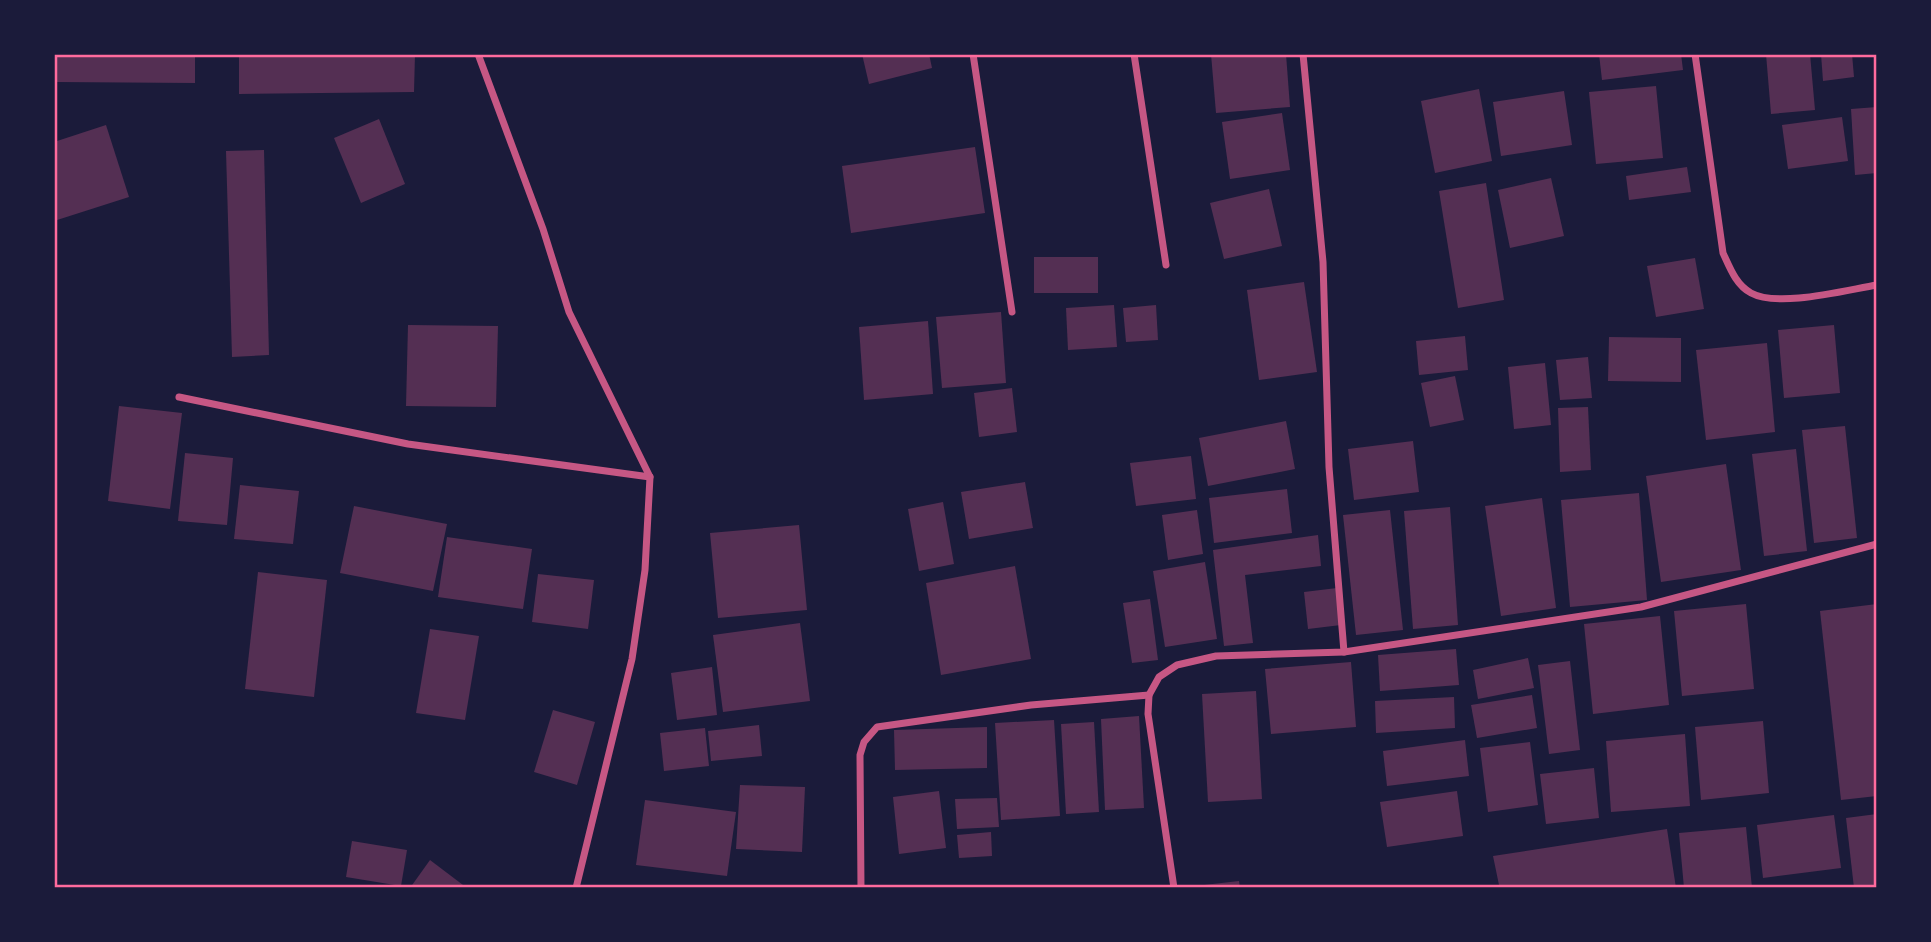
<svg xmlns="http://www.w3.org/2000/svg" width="1931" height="942" font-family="Karla,sans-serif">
  <rect width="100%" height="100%" fill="#1b1b3a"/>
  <!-- building -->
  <g fill="#542f53">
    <path d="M57 54H195V83L56 82Z"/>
    <path d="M239 54H415L414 92 239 94Z"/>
    <path d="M862 54H929L932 68 869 84Z"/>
    <path d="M1211 54H1286L1290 107 1216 113Z"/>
    <path d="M1599 54H1681L1683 70 1602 80Z"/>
    <path d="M1766 54H1810L1815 110 1771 114Z"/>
    <path d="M1821 54H1852L1854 77 1823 81Z"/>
    <path d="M1656 86 1663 158 1596 164 1589 92Z"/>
    <path d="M1479 89 1492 161 1435 173 1421 101Z"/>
    <path d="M1564 91 1572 145 1501 156 1493 102Z"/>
    <path d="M1877 107V173L1855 175 1851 109Z"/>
    <path d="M1282 113 1290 170 1230 179 1222 122Z"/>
    <path d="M1842 117 1848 161 1788 169 1782 125Z"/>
    <path d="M379 119 405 184 361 203 334 138Z"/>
    <path d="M106 125 129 197 54 221V142Z"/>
    <path d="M975 147 985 213 851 233 842 166Z"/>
    <path d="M264 150 269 355 232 357 226 151Z"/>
    <path d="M1687 167 1691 192 1629 200 1626 176Z"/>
    <path d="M1551 178 1564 236 1510 248 1498 190Z"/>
    <path d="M1486 183 1504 300 1458 308 1439 191Z"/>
    <path d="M1269 189 1282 246 1224 259 1210 203Z"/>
    <rect x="1034" y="257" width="64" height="36"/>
    <path d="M1695 258 1704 309 1656 317 1647 266Z"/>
    <path d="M1304 282 1317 372 1259 380 1247 290Z"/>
    <path d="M1114 305 1117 347 1068 350 1066 308Z"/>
    <path d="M1156 305 1158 340 1126 342 1123 308Z"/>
    <path d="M1001 312 1006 383 942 388 936 317Z"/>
    <path d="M928 321 933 394 864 400 859 327Z"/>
    <path d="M408 325 498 326 496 407 406 406Z"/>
    <path d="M1834 325 1840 393 1784 398 1778 330Z"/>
    <path d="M1465 336 1468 370 1419 375 1416 341Z"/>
    <path d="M1609 337 1681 338V382L1608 381Z"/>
    <path d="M1767 343 1775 432 1706 440 1696 350Z"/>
    <path d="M1588 357 1592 398 1560 400 1556 360Z"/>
    <path d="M1545 363 1551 425 1514 429 1508 367Z"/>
    <path d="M1455 376 1464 420 1430 427 1421 383Z"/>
    <path d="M1012 388 1017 432 979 437 974 393Z"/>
    <path d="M119 406 182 413 170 509 108 501Z"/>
    <path d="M1588 407 1591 470 1560 472 1558 408Z"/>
    <path d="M1286 421 1295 469 1208 486 1199 438Z"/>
    <path d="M1845 426 1857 538 1814 543 1802 430Z"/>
    <path d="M1413 441 1419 492 1354 500 1348 449Z"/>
    <path d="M1796 449 1807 551 1764 556 1752 454Z"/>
    <path d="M185 453 233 458 227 525 178 521Z"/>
    <path d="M1191 456 1196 499 1136 506 1130 463Z"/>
    <path d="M1726 464 1741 570 1661 582 1646 476Z"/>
    <path d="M1025 482 1033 528 969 539 961 492Z"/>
    <path d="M240 485 299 491 293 544 234 539Z"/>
    <path d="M1287 489 1292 533 1214 543 1209 498Z"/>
    <path d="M1639 493 1647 600 1570 607 1561 500Z"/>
    <path d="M1542 498 1556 608 1501 616 1485 506Z"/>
    <path d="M943 502 954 564 919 571 908 509Z"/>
    <path d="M354 506 447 524 433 591 340 573Z"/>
    <path d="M1450 507 1458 625 1413 629 1404 511Z"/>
    <path d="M1197 510 1203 554 1168 560 1162 515Z"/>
    <path d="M1390 510 1403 630 1356 635 1343 515Z"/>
    <path d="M799 525 807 610 718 618 710 533Z"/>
    <path d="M1318 535 1321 566 1245 575 1253 643 1224 646 1213 550Z"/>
    <path d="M447 537 532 549 523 609 438 597Z"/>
    <path d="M1205 562 1217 639 1165 647 1153 571Z"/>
    <path d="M1015 566 1031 659 941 675 926 583Z"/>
    <path d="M258 572 327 580 314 697 245 689Z"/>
    <path d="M538 574 594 580 588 629 532 622Z"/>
    <path d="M1337 588 1341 625 1308 629 1304 592Z"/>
    <path d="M1150 599 1158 660 1132 663 1123 603Z"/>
    <path d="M1746 604 1754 689 1682 696 1674 611Z"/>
    <path d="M1877 604V796L1841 800 1820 611Z"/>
    <path d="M1660 616 1669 705 1593 714 1584 624Z"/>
    <path d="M800 623 810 701 723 712 713 635Z"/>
    <path d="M430 629 479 636 465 720 416 713Z"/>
    <path d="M1456 649 1459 685 1380 691 1378 655Z"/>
    <path d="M1528 658 1534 688 1478 699 1473 670Z"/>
    <path d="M1570 661 1580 750 1549 754 1538 665Z"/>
    <path d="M1351 662 1356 727 1271 734 1265 669Z"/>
    <path d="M712 667 717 715 677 720 671 673Z"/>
    <path d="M1256 691 1262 799 1208 802 1202 694Z"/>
    <path d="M1532 695 1537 728 1477 738 1471 705Z"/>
    <path d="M1454 697 1455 728 1376 733 1375 701Z"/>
    <path d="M553 710 595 722 577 785 534 772Z"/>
    <path d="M1139 716 1144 808 1105 810 1101 719Z"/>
    <path d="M1054 720 1060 816 1001 820 995 723Z"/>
    <path d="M1763 721 1769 793 1701 800 1695 727Z"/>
    <path d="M1094 722 1099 812 1066 814 1061 724Z"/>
    <path d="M759 725 762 756 711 761 708 731Z"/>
    <path d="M987 727V768L895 770 894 730Z"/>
    <path d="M705 728 709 766 664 771 660 733Z"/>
    <path d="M1685 734 1690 806 1611 812 1606 741Z"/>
    <path d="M1465 740 1469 776 1387 786 1383 751Z"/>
    <path d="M1530 742 1538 805 1488 812 1480 748Z"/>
    <path d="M1594 768 1599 818 1546 824 1540 774Z"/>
    <path d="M740 785 805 787 802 852 736 849Z"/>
    <path d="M939 791 946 848 899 854 893 797Z"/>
    <path d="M1457 791 1463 836 1387 847 1380 802Z"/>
    <path d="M997 798 999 827 957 829 955 799Z"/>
    <path d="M645 800 736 812 727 876 636 865Z"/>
    <path d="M1877 814V888H1854L1846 818Z"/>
    <path d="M1834 815 1841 868 1763 878 1757 825Z"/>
    <path d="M1746 827 1752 888H1684L1679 833Z"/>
    <path d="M1667 829 1676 888H1492L1499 885 1493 856Z"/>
    <path d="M991 832 992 856 959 858 957 835Z"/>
    <path d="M352 841 407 850 401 886 346 877Z"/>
    <path d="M430 860 463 885 461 888H410Z"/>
    <path d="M1239 881 1240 888H1196L1195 886Z"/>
  </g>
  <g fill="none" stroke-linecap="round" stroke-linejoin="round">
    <!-- minor -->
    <g stroke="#c65784" stroke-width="7">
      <path d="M478 54 543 229 569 312 650 477 645 570 632 659 576 888"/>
      <path d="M973 54 1012 312"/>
      <path d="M1134 54 1166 265"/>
      <path d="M1303 54 1323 262 1329 467 1344 652"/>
      <path d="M1695 54 1723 253C1730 268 1736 285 1751 293 1778 308 1846 290 1877 285"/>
      <path d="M179 397 408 444 650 477"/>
      <path d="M861 888 860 755 864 742 877 727 1031 705 1149 695"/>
      <path d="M1174 888 1148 714 1149 695 1159 677 1177 665 1216 656 1344 652 1641 607 1877 544"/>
    </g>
  </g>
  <!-- border -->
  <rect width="1931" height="942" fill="none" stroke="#1b1b3a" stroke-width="112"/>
  <rect x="56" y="56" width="1819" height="830" fill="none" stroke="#ff6b9d" stroke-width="2.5"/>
</svg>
